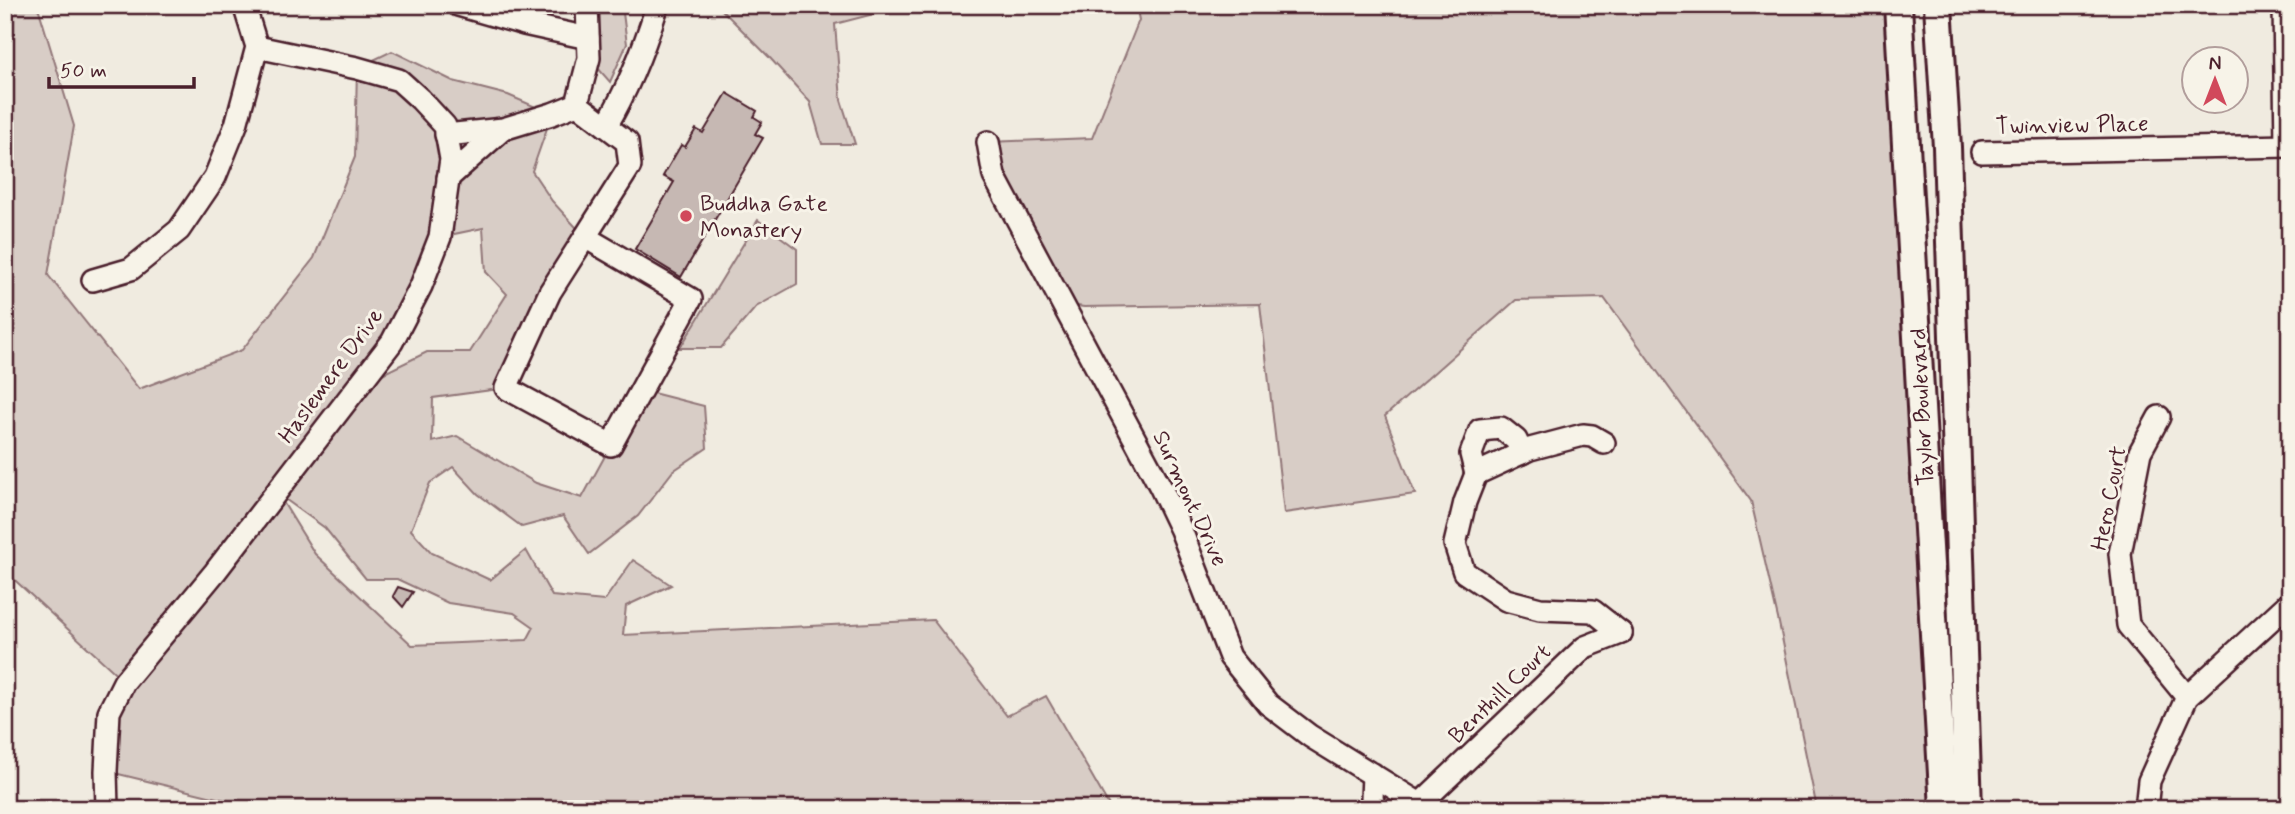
<svg xmlns="http://www.w3.org/2000/svg" width="2295" height="814" font-family="Mynerve,sans-serif">
  <rect width="100%" height="100%" fill="#f0ebe0"/>
  <filter id="ink" filterUnits="userSpaceOnUse"><feTurbulence type="fractalNoise" baseFrequency=".0143" numOctaves="2"/><feDisplacementMap in="SourceGraphic" scale="14" xChannelSelector="R" yChannelSelector="G"/><feConvolveMatrix kernelMatrix="1 2 1 2 8 2 1 2 1" color-interpolation-filters="sRGB"/></filter>
  <g filter="url(#ink)">
    <!-- green -->
    <g fill="#d8cdc6" stroke="#917678" stroke-width="2" fill-rule="evenodd">
      <path d="M5 5H34L39 10 74 126 48 275 139 389 242 350 314 258 355 157 357 68 392 51 453 81 508 95 552 114 532 171 552 201 585 237 506 388 433 398 432 442 457 436 536 483 582 498 641 390 704 406 707 448 673 471 638 516 589 554 563 516 522 527 478 494 453 467 430 483 411 530 432 553 490 580 526 550 552 596 604 601 633 560 671 585 626 606 623 635 933 620 1007 716 1046 696 1111 809H262L106 771 124 681 5 571ZM483 228 486 272 507 294 470 352H427L360 385 440 237ZM278 494 325 528 366 579H397L448 603 514 613 534 627 527 640 412 645 315 554Z"/>
      <path d="M573 5H622L627 44 610 82 589 58 588 38Z"/>
      <path d="M717 5H908L835 24 841 100 855 144H822L810 102 770 58Z"/>
      <path d="M1136 5H1898L1944 809H1817L1779 623 1751 501 1604 298 1516 300 1385 416 1415 494 1284 513 1260 304 1084 307 1063 304 988 142 1092 138 1139 20Z"/>
      <path d="M758 220 797 249V284L756 307 721 348H680Z"/>
    </g>
    <!-- building -->
    <g fill="#c6b8b3" stroke="#4a1f2b" stroke-width="2">
      <path d="M727 93 757 111 754 117 762 122 755 134 763 138 681 277 635 249 674 182 663 176 681 145 685 147 696 129 703 133Z"/>
      <path d="M398 587 413 592 403 607 393 596Z"/>
    </g>
    <g fill="none" stroke-linecap="round" stroke-linejoin="round">
      <!-- minor casing -->
      <g stroke="#4a1f2b" stroke-width="26">
        <g id="minor">
          <path d="M458 5 524 24 588 38"/>
          <path d="M2284 5 2286 146"/>
          <path d="M577 104 627 142 630 166 585 237"/>
          <path d="M606 126C628 89 643 51 656 10"/>
          <path d="M446 135 503 129 552 114 577 104 589 58 587 5"/>
          <path d="M988 142 994 176 1160 486 1181 530 1230 657 1268 704 1310 736 1420 804 1424 809"/>
          <path d="M1982 152 2290 146"/>
          <path d="M448 178 503 129"/>
          <path d="M585 237 691 299 611 445 506 388 550 292Z"/>
          <path d="M93 280 131 269 179 230 215 177 236 125 257 47 244 5"/>
          <path d="M2159 417 2140 452 2120 554 2128 625 2187 697"/>
          <path d="M1604 443 1592 436 1583 435 1530 449 1476 474 1465 502 1455 544 1464 572 1506 600 1540 609 1593 611 1621 633"/>
          <path d="M1476 474 1471 454 1480 430 1501 428 1516 440 1522 453"/>
          <path d="M1373 774 1372 799 1376 809"/>
          <path d="M1420 804 1585 647 1621 633"/>
          <path d="M107 809 106 771 109 712 124 682 215 572 392 342 421 286 440 237 451 159 445 126 420 99 399 80 357 68 257 47"/>
          <path d="M2146 809 2149 781 2187 697 2290 602"/>
        </g>
      </g>
      <!-- major casing -->
      <g stroke="#4a1f2b" stroke-width="32">
        <g id="major">
          <path d="M1898 5 1944 809"/>
          <path d="M1938 5 1947 147 1968 809"/>
        </g>
      </g>
      <!-- minor -->
      <use href="#minor" stroke="#f7f3e8" stroke-width="21"/>
      <!-- major -->
      <use href="#major" stroke="#f7f3e8" stroke-width="26"/>
    </g>
  </g>
  <!-- markers -->
  <circle fill="#d1495b" stroke="#f7f3e8" stroke-width="2.5" cx="686" cy="216" r="7"/>
  <g text-anchor="middle" stroke-width="6" stroke-linejoin="round" paint-order="stroke">
    <!-- street labels -->
    <g font-size="23" fill="#4a1f2b" stroke="#f7f3e8">
      <text transform="translate(2072 124) rotate(-1)" y="8">Twinview Place</text>
      <text transform="translate(330 375) rotate(-54)" y="8">Haslemere Drive</text>
      <text transform="translate(1921 407) rotate(-93)" y="8">Taylor Boulevard</text>
      <text transform="translate(1191 498) rotate(65)" y="8">Surmont Drive</text>
      <text transform="translate(2108 498) rotate(-79)" y="8">Hero Court</text>
      <text transform="translate(1499 693) rotate(-44)" y="8">Benthill Court</text>
    </g>
    <!-- poi labels -->
    <g font-size="23" fill="#4a1f2b" stroke="#f7f3e8" text-anchor="start">
      <text x="700" y="211">Buddha Gate<tspan x="700" dy="26">Monastery</tspan></text>
    </g>
  </g>
  <!-- margin -->
  <rect width="2295" height="814" fill="none" stroke="#f7f3e8" stroke-width="28"/>
  <rect x="14" y="14" width="2267" height="786" fill="none" stroke="#4a1f2b" stroke-width="2.5" filter="url(#ink)"/>
  <!-- north arrow -->
  <g transform="translate(2215 80)"><circle r="33" fill="#f7f3e8" stroke="#b29e9c" stroke-width="2"/>
  <path d="M0-5L12 26L0 18L-12 26Z" fill="#d1495b"/>
  <text y="-10" font-size="19" font-weight="bold" text-anchor="middle" fill="#4a1f2b">N</text>
  </g>
  <!-- scale -->
  <path d="M49 77v10h145v-10" fill="none" stroke="#4a1f2b" stroke-width="3.5"/>
  <text x="60" y="77" font-size="21" fill="#4a1f2b" stroke="#f7f3e8" stroke-width="5" paint-order="stroke">50 m</text>
</svg>
